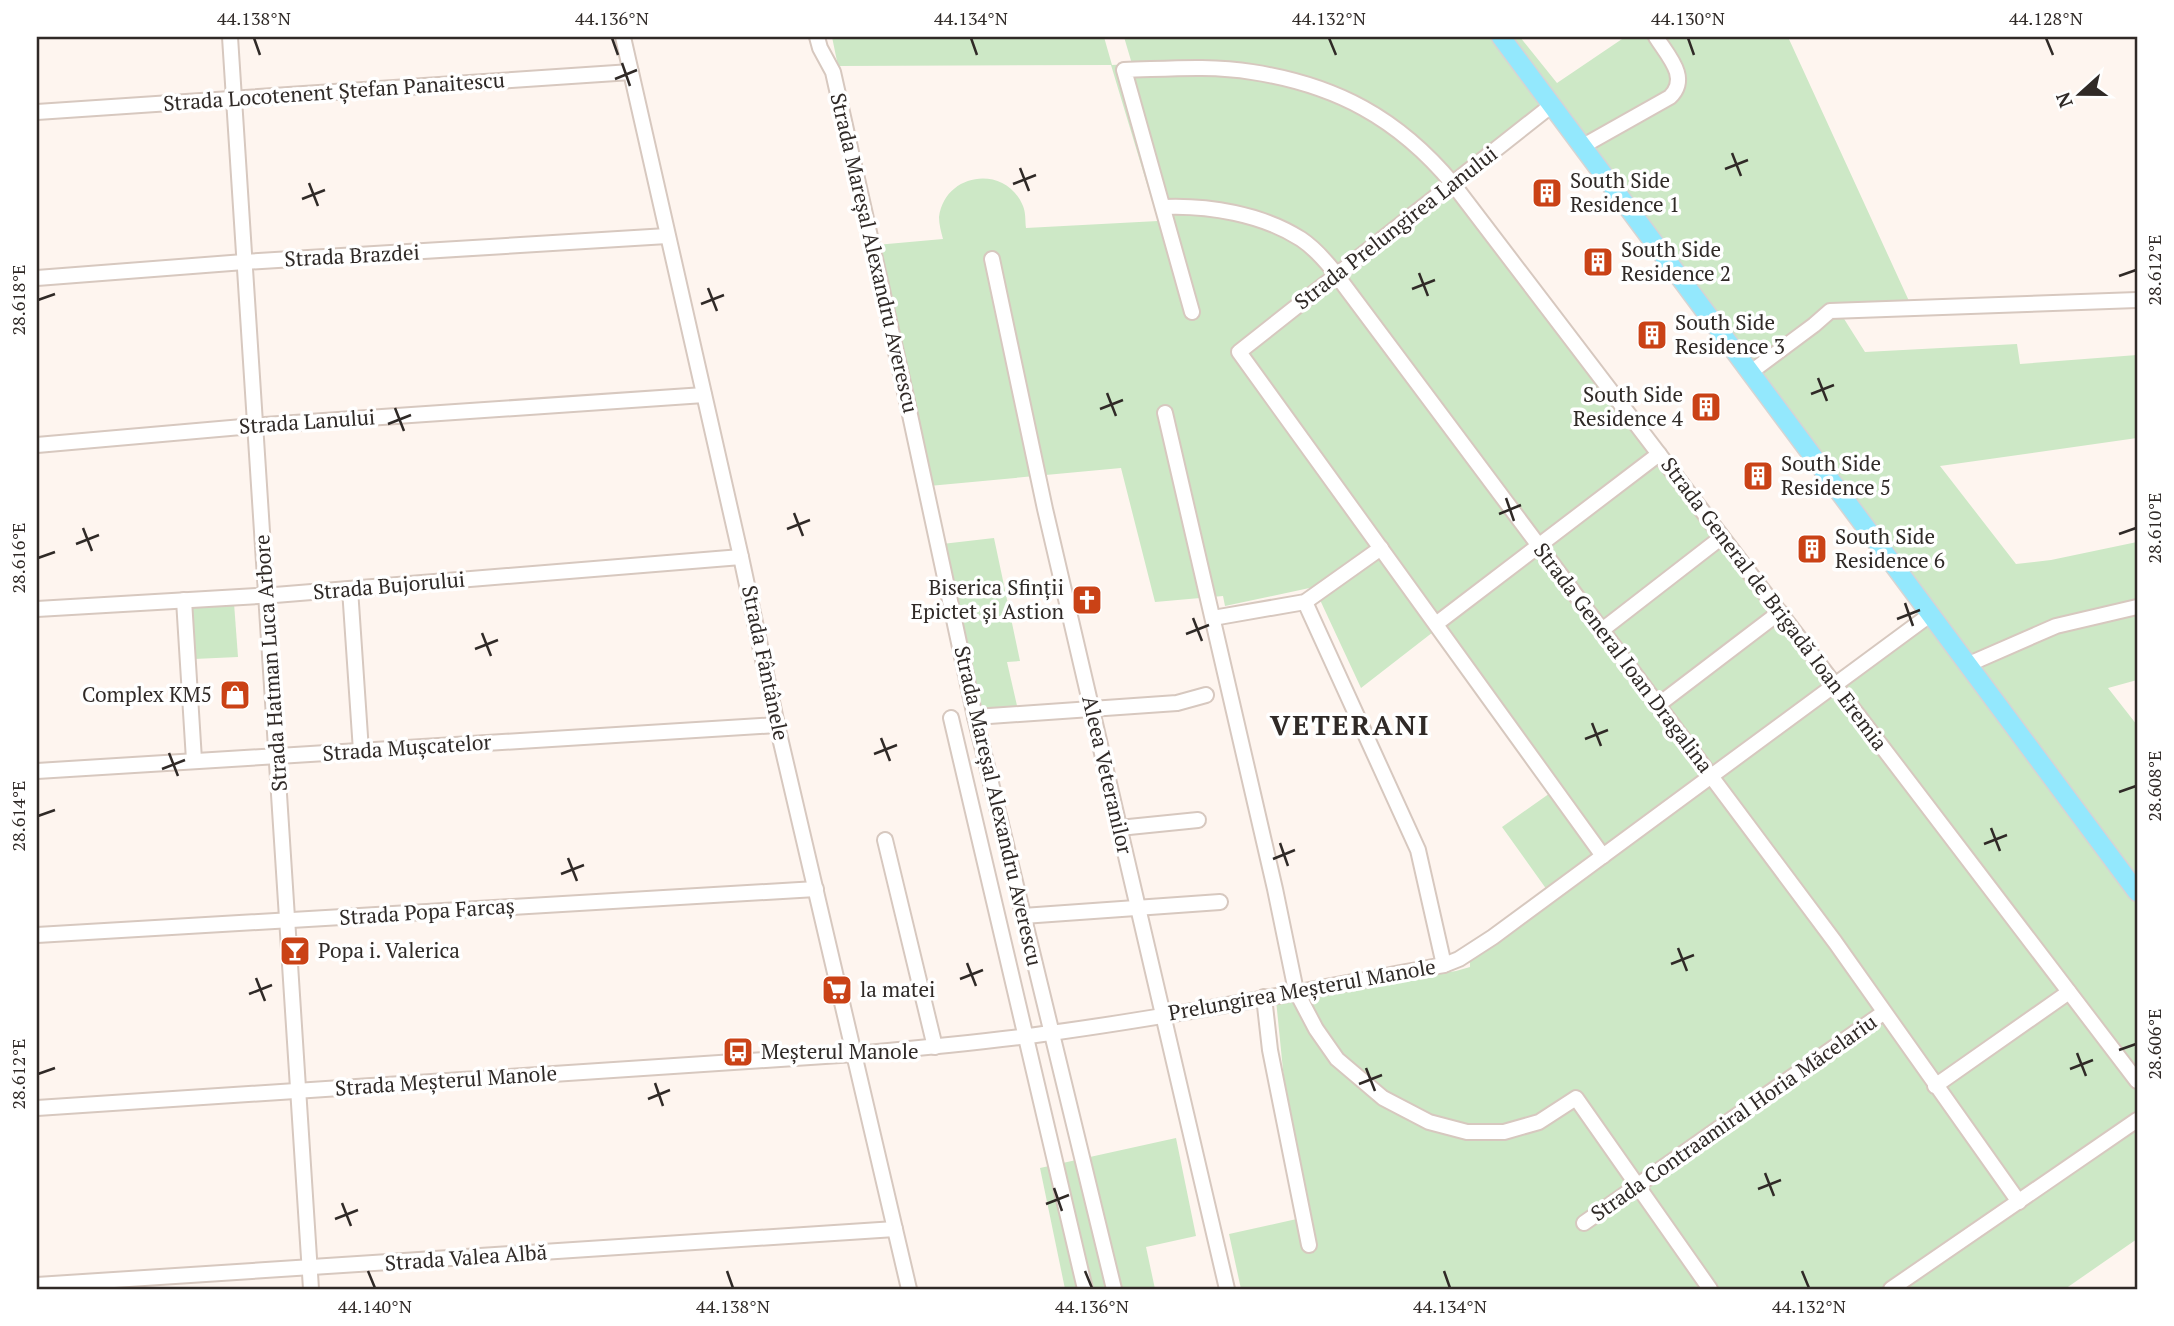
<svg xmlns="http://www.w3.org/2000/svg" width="2174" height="1326" font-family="'PT Serif',serif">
  <rect width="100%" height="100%" fill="#fef5ef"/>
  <!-- green -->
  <g fill="#cde8c6" fill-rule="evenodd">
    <path d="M832 37H1104L1112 65 1132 64 1124 37H1520L1557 83 1625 37H1788L1909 301 1834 303 1865 352 2017 344 2020 364 2137 355V438L1940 466 2016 564 2051 560 2137 542V680L2108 688 2137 725V1239L2065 1289H1241L1229 1234 1310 1216 1286 1100 1276 1000 1456 971 1470 967V945L1547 890 1502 827 1553 791 1437 629 1361 688 1314 587 1225 606 1223 596 1155 602 1121 468 929 486 876 245 943 239C941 232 939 224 939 217 945 172 1006 164 1023 206 1026 213 1025 221 1026 228L1158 221 1111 65 838 66ZM1548 110 1920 611 1837 676 1462 182Z"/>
    <path d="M994 538 1020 661 1007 662 1018 710 979 711 942 544Z"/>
    <path d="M234 603 238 657 194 659 190 606Z"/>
    <path d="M1176 1138 1196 1236 1146 1247 1155 1289H1065L1040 1168Z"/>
  </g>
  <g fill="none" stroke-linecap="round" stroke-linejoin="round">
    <!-- minor casing -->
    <g stroke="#d7c8bf" stroke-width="18">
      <g id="minor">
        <path d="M230 37 311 1289"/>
        <path d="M623 37 741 557 777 725 909 1289"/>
        <path d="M817 37 820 48 833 72 907 401 975 717 1114 1289"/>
        <path d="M1552 105 1239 352 1603 856"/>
        <path d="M37 112 631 72"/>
        <path d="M1583 146 1670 97C1690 78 1668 56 1656 37"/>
        <path d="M1163 207C1208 205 1262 214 1301 239 1313 247 1323 258 1332 269L1835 942 2019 1202"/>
        <path d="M992 259 1045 509 1227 1289"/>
        <path d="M37 278 244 262 667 236"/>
        <path d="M1192 312 1124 70C1166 69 1211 65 1252 72 1336 85 1398 118 1453 184L2137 1081"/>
        <path d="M1751 372 1814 325 1830 311 2137 300"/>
        <path d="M1165 413 1275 889 1296 991 1316 1029 1337 1059 1383 1098 1429 1122 1467 1132H1504L1539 1122 1576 1098 1710 1289"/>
        <path d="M37 445 265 425 704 395"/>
        <path d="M350 589 361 751"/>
        <path d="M184 600 194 760"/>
        <path d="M1305 602 1418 850 1444 965"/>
        <path d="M37 609 275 595 741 557"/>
        <path d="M1213 618 1305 602 1381 548"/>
        <path d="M1436 624 1659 454"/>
        <path d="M1602 630 1722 537"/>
        <path d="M1969 664 2056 626 2137 607"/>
        <path d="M1658 705 1780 612"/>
        <path d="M975 717 1177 703 1206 695"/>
        <path d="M951 718 1085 1289"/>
        <path d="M37 771 777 725"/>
        <path d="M1119 828 1198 820"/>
        <path d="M885 840 935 1047"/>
        <path d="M1023 916 1220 902"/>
        <path d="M37 935 816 889"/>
        <path d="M1264 997 1270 1050 1309 1245"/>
        <path d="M1935 1086 2069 992"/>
        <path d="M37 1108 855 1054C920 1048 986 1042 1051 1033 1182 1015 1314 989 1444 965L1459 959 1493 937 1931 614"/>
        <path d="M1584 1223 1883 1013"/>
        <path d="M37 1285 895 1229"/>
        <path d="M1891 1289 2137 1120"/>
      </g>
    </g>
    <!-- major casing -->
    <g stroke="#d6d4d4" stroke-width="21">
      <path id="major" d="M1501 37 2137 892"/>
    </g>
    <!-- minor -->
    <use href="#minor" stroke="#fff" stroke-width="14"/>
    <!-- major -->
    <use href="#major" stroke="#93e8fd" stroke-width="18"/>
  </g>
  <!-- ticks -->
  <path fill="none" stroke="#302a27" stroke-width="2.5" d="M254 38 260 55M612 38 618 55M971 38 977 55M1329 38 1336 55M1688 38 1694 55M2046 38 2053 55M622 63 630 86M615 79 637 70M1732 153 1741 176M1020 168 1029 191M1725 169 1748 160M309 183 318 206M1013 184 1036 175M302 199 325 190M1419 273 1428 296M2119 276 2136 270M708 288 717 311M1412 289 1435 280M38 300 55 294M701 304 724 295M1818 378 1827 401M1107 393 1116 416M1811 394 1834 385M395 408 404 431M1100 409 1123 400M388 424 411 415M1506 498 1514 521M794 513 803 536M1499 514 1521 505M83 528 92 551M787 529 810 520M2119 534 2136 528M76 544 99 535M38 558 55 552M1905 603 1913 626M1193 618 1202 641M1897 619 1920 610M482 633 491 656M1186 634 1209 625M475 649 498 640M1592 723 1601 746M881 738 890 761M1585 739 1608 730M169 753 178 776M874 754 897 745M162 769 185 760M2119 792 2136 786M38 816 55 810M1991 828 2000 851M1280 843 1288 866M1984 844 2007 835M568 858 577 881M1273 859 1295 850M561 874 584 865M1678 948 1687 971M967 963 976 986M1671 964 1694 955M256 978 265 1001M960 979 983 970M249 994 272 985M2119 1050 2136 1044M2077 1053 2086 1076M1366 1068 1375 1091M2070 1069 2093 1060M38 1074 55 1068M655 1083 663 1106M1359 1084 1382 1075M648 1099 670 1090M1765 1173 1774 1196M1054 1188 1062 1211M1758 1189 1781 1180M342 1203 351 1226M1046 1204 1069 1195M335 1219 358 1210M368 1271 375 1288M727 1271 733 1288M1085 1271 1092 1288M1444 1271 1450 1288M1802 1271 1809 1288"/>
  <!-- icons -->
  <defs>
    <g id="building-square" transform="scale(1.575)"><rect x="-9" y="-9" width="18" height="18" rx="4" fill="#ca4216" stroke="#fff"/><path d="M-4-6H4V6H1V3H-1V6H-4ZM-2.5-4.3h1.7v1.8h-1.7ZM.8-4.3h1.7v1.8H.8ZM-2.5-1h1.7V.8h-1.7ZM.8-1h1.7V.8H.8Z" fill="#fff"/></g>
    <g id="church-square" transform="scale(1.575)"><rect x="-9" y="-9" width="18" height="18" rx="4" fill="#ca4216" stroke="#fff"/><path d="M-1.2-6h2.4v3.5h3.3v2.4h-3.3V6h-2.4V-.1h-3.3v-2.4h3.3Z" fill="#fff"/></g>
    <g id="shop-square" transform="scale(1.575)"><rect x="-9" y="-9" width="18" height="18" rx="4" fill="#ca4216" stroke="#fff"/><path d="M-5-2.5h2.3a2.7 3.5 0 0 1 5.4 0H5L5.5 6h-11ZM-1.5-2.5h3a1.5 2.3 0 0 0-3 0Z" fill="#fff"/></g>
    <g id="bar-square" transform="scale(1.575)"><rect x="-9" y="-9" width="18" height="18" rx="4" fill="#ca4216" stroke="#fff"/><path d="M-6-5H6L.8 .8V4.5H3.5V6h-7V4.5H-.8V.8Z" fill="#fff"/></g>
    <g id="supermarket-square" transform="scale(1.575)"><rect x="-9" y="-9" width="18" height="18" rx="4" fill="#ca4216" stroke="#fff"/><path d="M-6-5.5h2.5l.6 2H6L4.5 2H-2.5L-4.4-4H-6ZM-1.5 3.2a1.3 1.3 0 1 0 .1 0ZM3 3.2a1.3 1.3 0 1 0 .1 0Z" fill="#fff"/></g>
    <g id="bus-square" transform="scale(1.575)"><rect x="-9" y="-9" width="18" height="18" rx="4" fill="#ca4216" stroke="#fff"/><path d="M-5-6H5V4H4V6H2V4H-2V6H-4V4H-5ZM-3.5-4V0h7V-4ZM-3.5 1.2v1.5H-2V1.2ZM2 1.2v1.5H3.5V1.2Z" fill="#fff"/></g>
  </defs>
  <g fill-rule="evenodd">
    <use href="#building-square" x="1547" y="193"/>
    <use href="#building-square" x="1598" y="262"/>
    <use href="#building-square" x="1652" y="335"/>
    <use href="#building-square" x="1706" y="407"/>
    <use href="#building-square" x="1758" y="476"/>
    <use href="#building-square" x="1812" y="549"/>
    <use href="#church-square" x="1087" y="600"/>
    <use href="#shop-square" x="235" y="695"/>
    <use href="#bar-square" x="295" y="951"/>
    <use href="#supermarket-square" x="837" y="990"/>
    <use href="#bus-square" x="738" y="1052"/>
  </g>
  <g text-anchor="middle" stroke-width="7" stroke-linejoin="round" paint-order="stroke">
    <!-- street labels -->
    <g font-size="21" fill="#302a27" stroke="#fff">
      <text transform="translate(334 92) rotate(-4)" y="7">Strada Locotenent Ștefan Panaitescu</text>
      <text transform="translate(1396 228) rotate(-38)" y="7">Strada Prelungirea Lanului</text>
      <text transform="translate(874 253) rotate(77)" y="7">Strada Mareșal Alexandru Averescu</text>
      <text transform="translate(352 256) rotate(-3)" y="7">Strada Brazdei</text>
      <text transform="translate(307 422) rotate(-4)" y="7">Strada Lanului</text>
      <text transform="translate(389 586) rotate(-5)" y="7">Strada Bujorului</text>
      <text transform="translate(1774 604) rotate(53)" y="7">Strada General de Brigadă Ioan Eremia</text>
      <text transform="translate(1623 658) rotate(53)" y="7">Strada General Ioan Dragalina</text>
      <text transform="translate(271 663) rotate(-94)" y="7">Strada Hatman Luca Arbore</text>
      <text transform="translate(765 663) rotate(78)" y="7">Strada Fântânele</text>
      <text transform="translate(407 748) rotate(-4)" y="7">Strada Mușcatelor</text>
      <text transform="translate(1107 775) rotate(77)" y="7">Aleea Veteranilor</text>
      <text transform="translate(998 806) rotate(77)" y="7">Strada Mareșal Alexandru Averescu</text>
      <text transform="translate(427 912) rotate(-4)" y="7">Strada Popa Farcaș</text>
      <text transform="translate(1302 990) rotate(-10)" y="7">Prelungirea Meșterul Manole</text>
      <text transform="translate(446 1081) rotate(-4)" y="7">Strada Meșterul Manole</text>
      <text transform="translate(1734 1118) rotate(-35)" y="7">Strada Contraamiral Horia Măcelariu</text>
      <text transform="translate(466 1258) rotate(-4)" y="7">Strada Valea Albă</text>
    </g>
    <!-- poi labels -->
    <g font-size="21" fill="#302a27" stroke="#fff" text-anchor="start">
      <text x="1570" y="188">South Side<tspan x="1570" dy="24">Residence 1</tspan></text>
      <text x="1621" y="257">South Side<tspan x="1621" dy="24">Residence 2</tspan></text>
      <text x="1675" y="330">South Side<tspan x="1675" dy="24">Residence 3</tspan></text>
      <text x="1683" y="402" text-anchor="end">South Side<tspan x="1683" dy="24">Residence 4</tspan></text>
      <text x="1781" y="471">South Side<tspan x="1781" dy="24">Residence 5</tspan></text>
      <text x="1835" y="544">South Side<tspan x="1835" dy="24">Residence 6</tspan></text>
      <text x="1064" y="595" text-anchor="end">Biserica Sfinții<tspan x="1064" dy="24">Epictet și Astion</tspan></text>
      <text x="212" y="702" text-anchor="end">Complex KM5</text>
      <text x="318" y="958">Popa i. Valerica</text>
      <text x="860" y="997">la matei</text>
      <text x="761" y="1059">Meșterul Manole</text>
    </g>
    <!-- district labels -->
    <g font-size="28" font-weight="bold" letter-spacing="2" fill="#302a27" stroke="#fff">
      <text x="1350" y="735">VETERANI</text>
    </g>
  </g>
  <!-- border -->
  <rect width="2174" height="1326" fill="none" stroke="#ffffff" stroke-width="77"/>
  <!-- north arrow -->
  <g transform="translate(2080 94) rotate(249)" stroke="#ffffff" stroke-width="5" paint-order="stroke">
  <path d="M0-5L12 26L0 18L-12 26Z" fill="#302a27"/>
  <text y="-10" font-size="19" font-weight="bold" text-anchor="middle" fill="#302a27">N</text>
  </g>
  <rect x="38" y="38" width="2098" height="1250" fill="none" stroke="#302a27" stroke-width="2.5"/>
  <g font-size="18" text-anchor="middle" fill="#302a27">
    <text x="254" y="25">44.138°N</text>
    <text x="612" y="25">44.136°N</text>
    <text x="971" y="25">44.134°N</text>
    <text x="1329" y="25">44.132°N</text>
    <text x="1688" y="25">44.130°N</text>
    <text x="2046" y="25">44.128°N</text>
    <text transform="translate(2155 270) rotate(-90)" y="6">28.612°E</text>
    <text transform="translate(19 300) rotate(-90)" y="6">28.618°E</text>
    <text transform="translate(2155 528) rotate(-90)" y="6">28.610°E</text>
    <text transform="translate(19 558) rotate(-90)" y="6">28.616°E</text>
    <text transform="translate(2155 786) rotate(-90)" y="6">28.608°E</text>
    <text transform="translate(19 816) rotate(-90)" y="6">28.614°E</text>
    <text transform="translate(2155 1044) rotate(-90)" y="6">28.606°E</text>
    <text transform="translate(19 1074) rotate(-90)" y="6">28.612°E</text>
    <text x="375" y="1313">44.140°N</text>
    <text x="733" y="1313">44.138°N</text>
    <text x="1092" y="1313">44.136°N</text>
    <text x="1450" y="1313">44.134°N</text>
    <text x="1809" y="1313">44.132°N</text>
  </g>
</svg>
